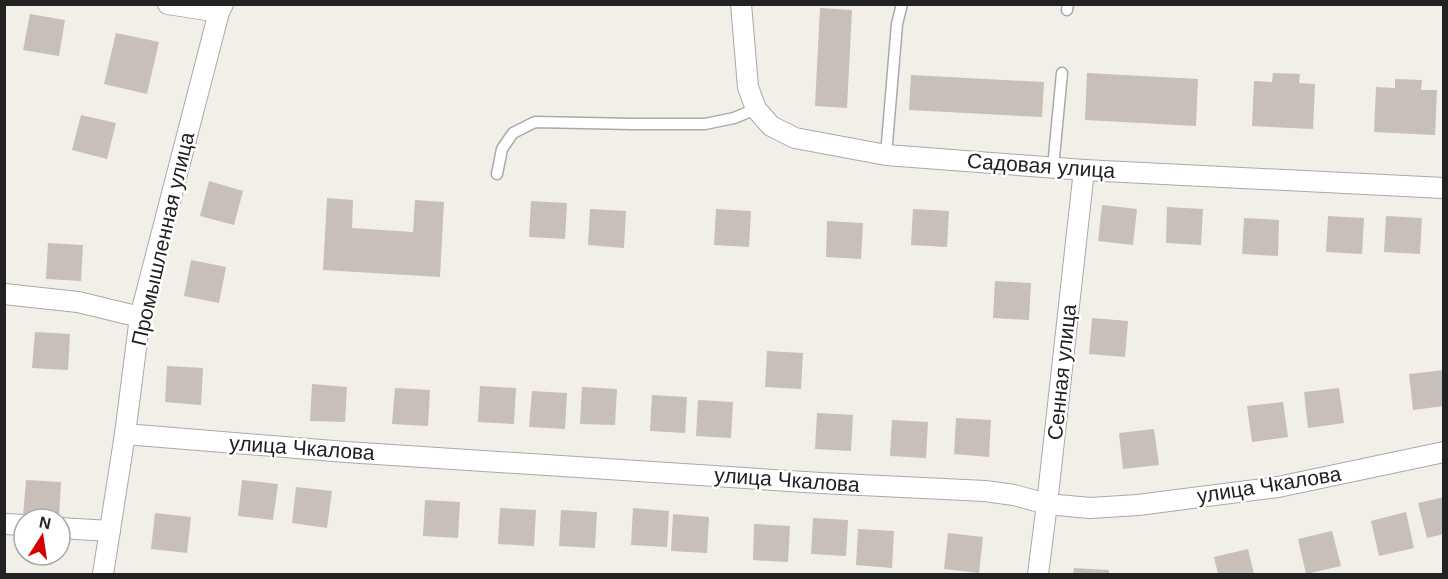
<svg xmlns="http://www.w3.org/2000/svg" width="1448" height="579" font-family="Arial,sans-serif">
  <rect width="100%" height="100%" fill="#f2efe9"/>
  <!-- building -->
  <g fill="#c7bfb8">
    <path d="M820 8 852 10 847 108 815 106Z"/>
    <path d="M30 14 65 20 59 56 23 50Z"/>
    <path d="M116 33 159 42 147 94 104 84Z"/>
    <path d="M1087 73 1198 79 1196 126 1085 120Z"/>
    <path d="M1273 73 1300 74 1299 83 1315 84 1313 129 1252 126 1254 81 1272 82Z"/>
    <path d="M911 75 1044 82 1042 117 909 110Z"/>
    <path d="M1395 79 1422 80 1421 90H1437L1435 135 1374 132 1376 87 1395 88Z"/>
    <path d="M81 115 116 123 107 159 72 150Z"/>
    <path d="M209 181 243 191 234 225 200 216Z"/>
    <path d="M327 198 353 200 352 228 413 232 415 200 444 202 440 277 323 270Z"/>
    <path d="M531 201 567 203 565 239 529 237Z"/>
    <path d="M1102 205 1137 209 1133 245 1098 241Z"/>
    <path d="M1167 207 1203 209 1201 245 1166 243Z"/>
    <path d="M590 209 626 211 624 248 588 245Z"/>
    <path d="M716 209 751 211 749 247 714 245Z"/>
    <path d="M913 209 949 211 947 247 911 245Z"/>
    <path d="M1328 216 1364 218 1362 254 1326 252Z"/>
    <path d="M1386 216 1422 218 1420 254 1384 252Z"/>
    <path d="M1244 218 1279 220 1278 256 1242 254Z"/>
    <path d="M827 221 863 223 861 259 826 257Z"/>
    <path d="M48 243 83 245 81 281 46 279Z"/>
    <path d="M191 260 226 267 219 303 184 296Z"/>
    <path d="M995 281 1031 283 1029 320 993 318Z"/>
    <path d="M1092 318 1128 321 1125 357 1089 354Z"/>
    <path d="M35 332 70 334 68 370 32 368Z"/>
    <path d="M767 351 803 353 801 389 765 387Z"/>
    <path d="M167 366 203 368 201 405 165 402Z"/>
    <path d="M1444 370V406L1413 410 1409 374Z"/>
    <path d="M312 384 347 387 345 422 310 421Z"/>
    <path d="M480 386 516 388 514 424 478 422Z"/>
    <path d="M582 387 617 389 615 425 580 424Z"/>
    <path d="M395 388 430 390 428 426 392 424Z"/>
    <path d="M1339 388 1344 423 1308 428 1304 392Z"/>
    <path d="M532 391 567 393 565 429 529 427Z"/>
    <path d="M652 395 687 397 685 433 650 431Z"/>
    <path d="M698 400 733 402 731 438 696 436Z"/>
    <path d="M1283 402 1288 437 1252 442 1247 406Z"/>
    <path d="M817 413 853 415 851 451 815 449Z"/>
    <path d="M956 418 991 420 989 457 954 454Z"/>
    <path d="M892 420 928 422 926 458 890 456Z"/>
    <path d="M1154 429 1159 465 1123 469 1119 433Z"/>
    <path d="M26 480 61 482 59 518 23 516Z"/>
    <path d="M242 480 278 484 273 520 238 516Z"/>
    <path d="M296 487 332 491 327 528 292 523Z"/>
    <path d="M1444 497V534L1427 538 1418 503Z"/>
    <path d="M425 500 460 502 458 538 423 536Z"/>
    <path d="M500 508 536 510 534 546 498 544Z"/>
    <path d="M633 508 669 511 667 547 631 545Z"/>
    <path d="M561 510 597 512 595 548 559 546Z"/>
    <path d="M1406 512 1414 548 1379 556 1371 521Z"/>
    <path d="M155 513 191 517 187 553 151 549Z"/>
    <path d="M673 514 709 517 707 553 671 551Z"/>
    <path d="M813 518 848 520 846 556 811 554Z"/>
    <path d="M754 524 790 526 788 562 753 560Z"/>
    <path d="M858 529 894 531 892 568 856 565Z"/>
    <path d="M1332 531 1341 566 1306 574 1298 539Z"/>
    <path d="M948 533 983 537 979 573 944 569Z"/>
    <path d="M1248 549 1254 574H1218L1214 557Z"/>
    <path d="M1074 568 1109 570V574H1073Z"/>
  </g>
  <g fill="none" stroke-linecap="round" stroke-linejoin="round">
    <!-- lane casing -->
    <g stroke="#a9a9a9" stroke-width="13">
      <g id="lane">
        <path d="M1067 10 1068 4"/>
        <path d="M886 155 897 24 902 4"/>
        <path d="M1053 167 1062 73"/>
        <path d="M497 174 502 149 513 133 535 122 633 124H705L734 118 756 109"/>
      </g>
    </g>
    <!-- street casing -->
    <g stroke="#a9a9a9" stroke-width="22">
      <g id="street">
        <path d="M168 4 219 12"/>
        <path d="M741 4 748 87 756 109 771 126 795 138 886 155 1084 170 1444 188"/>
        <path d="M4 294 78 302 140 317"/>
        <path d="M125 434 346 452 820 483 985 491 1014 495 1047 504 1090 508 1138 505 1278 487 1444 452"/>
        <path d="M4 524 24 525"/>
        <path d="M60 528 110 531"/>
        <path d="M103 574 125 434 140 317 219 12 223 4"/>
        <path d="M1038 574 1047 504 1084 170"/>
      </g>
    </g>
    <!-- lane -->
    <use href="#lane" stroke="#fff" stroke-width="10"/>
    <!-- street -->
    <use href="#street" stroke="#fff" stroke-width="20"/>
  </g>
  <g text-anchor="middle" stroke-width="5" stroke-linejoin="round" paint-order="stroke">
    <!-- street labels -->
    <g font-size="21" fill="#222" stroke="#fff">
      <text transform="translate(1041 166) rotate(4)" y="7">Садовая улица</text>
      <text transform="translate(163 239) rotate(-77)" y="7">Промышленная улица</text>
      <text transform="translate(1062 372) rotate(-84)" y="7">Сенная улица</text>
      <text transform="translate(302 448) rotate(4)" y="7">улица Чкалова</text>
      <text transform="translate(787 480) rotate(4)" y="7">улица Чкалова</text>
      <text transform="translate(1269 485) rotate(-9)" y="7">улица Чкалова</text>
    </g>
  </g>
  <!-- border -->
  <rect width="1448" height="579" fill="none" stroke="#222222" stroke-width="12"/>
  <!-- north arrow -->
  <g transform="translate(42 537) rotate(12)"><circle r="28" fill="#ffffff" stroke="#a7a7a7" stroke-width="1.5"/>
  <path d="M0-4.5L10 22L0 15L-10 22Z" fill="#d40000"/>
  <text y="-9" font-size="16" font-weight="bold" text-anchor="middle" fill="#222222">N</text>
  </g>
</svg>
